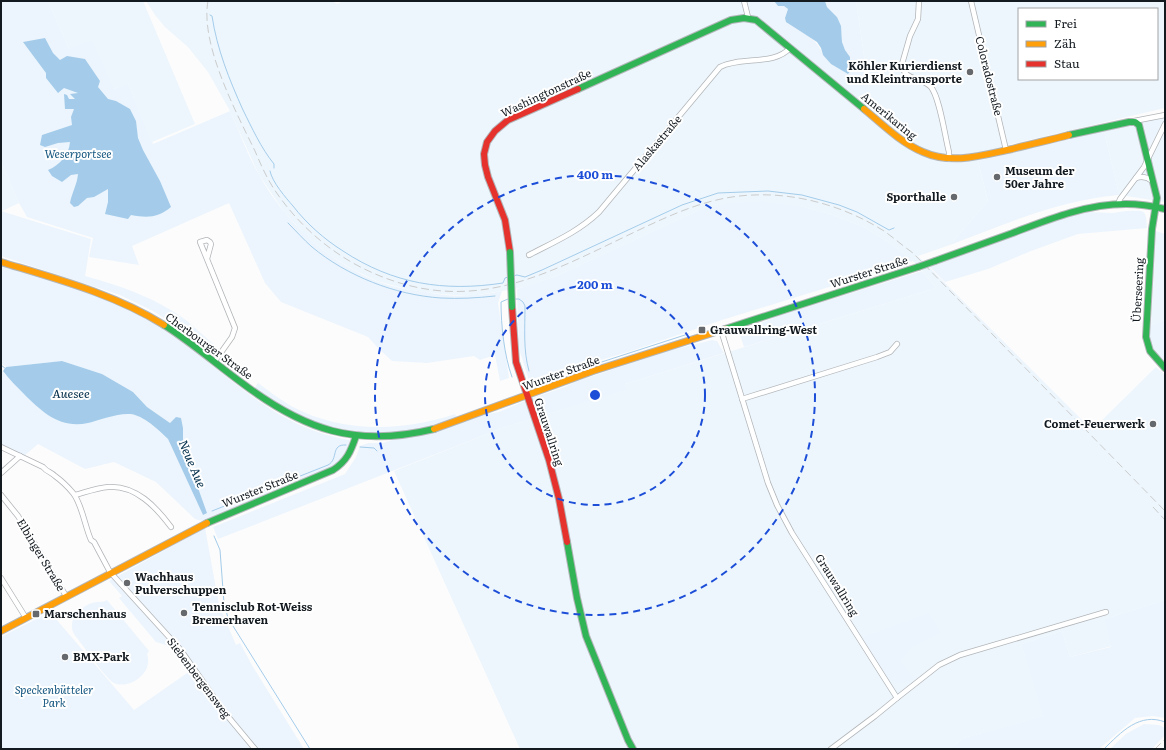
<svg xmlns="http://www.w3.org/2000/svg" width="1166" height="750" font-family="Literata,serif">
  <rect width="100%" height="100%" fill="#fcfcfc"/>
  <!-- built -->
  <g fill="#edf6fd" fill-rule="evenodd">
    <path d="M48 1H143L195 124 152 142 128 83 114 89 69 49Z"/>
    <path d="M146 1H332L337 4 344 1H747L751 14 872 110 856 1H1165V108L1007 145 1009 153 978 161 988 201 950 245 918 256 1092 430 1156 367 1165 375V600L1104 619 1112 646 1070 657 1062 631 1021 644 1044 716 964 738 949 749H520L394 471 505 427 626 390 625 384 936 288 920 268 913 261 894 246 864 227 830 214 800 206 699 210 554 277 524 287 502 291 471 296 441 294 410 290 377 281 352 269 328 254 305 235 285 213 259 175 229 109 208 72 188 47 165 27 155 15ZM1019 9H1157V79H1019Z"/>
    <path d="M1165 115V202L1119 195 1104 131 1129 126H1135L1136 128 1144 160Z"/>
    <path d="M1 161 19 203 2 211H1Z"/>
    <path d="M1156 231 1165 234V320L1151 325Z"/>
  </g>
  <!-- green -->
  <g fill="#ecf5fd">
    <path d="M1 1H48L69 49 92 40 114 89 128 83 153 144 230 111C241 135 250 162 265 185 291 227 330 262 376 281 392 287 410 290 426 292 441 295 457 297 472 295 482 295 492 293 502 291L498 303 509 378 500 381 495 355 480 360 474 356 427 363 392 361 379 349 368 337 281 302 265 283 229 203 132 246 139 265 89 257 93 238 27 217 19 203 1 161Z"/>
    <path d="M747 1H774L778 6H784L788 9 785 18C788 21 791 25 794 27 807 37 817 38 823 55L850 71V57L845 50 842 42V35L837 17 827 7 825 1H856L872 111 757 19 751 14Z"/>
    <path d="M1165 115 1149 150 1142 119Z"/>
    <path d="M1104 131 1119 195C1060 200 1005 224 950 245L988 201 978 161Z"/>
    <path d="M761 201 800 206 830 214 864 227 894 246 913 261 722 320 634 350 581 366 564 369 529 380 519 349 517 289 554 277 699 210 729 203Z"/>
    <path d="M1 211 91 239 85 276C121 286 157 298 187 321 198 330 208 340 219 349L210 351 181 329 153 311 120 295 1 256Z"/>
    <path d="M1126 211C1145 211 1146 208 1147 228L1078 234 1031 251 988 269 945 282 930 267 1059 219 1089 212 1113 213Z"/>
    <path d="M1 265C53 280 104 294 151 322 220 362 266 427 350 440 347 459 344 459 330 470L202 521 195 519 156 482 114 462 85 469 38 444 24 456 1 444V369L5 374 86 423C100 419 115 413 129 414 142 414 159 431 168 439L203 515 206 513 183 446V428L170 423 147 407 133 392 102 374 62 361 6 367 1 363Z"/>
    <path d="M922 271 936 288 744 347 739 332 778 316Z"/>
    <path d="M1165 320V363C1153 352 1145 341 1151 325Z"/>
    <path d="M712 340 717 341 724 353 625 384 627 390 505 427 218 539 213 527 345 474 356 457 360 446 368 443H383L392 440 428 434 481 415 499 412 527 400 565 387 575 382 668 351Z"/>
    <path d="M258 383C269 391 279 399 291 406 341 433 402 432 455 414L457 418C400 439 345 439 290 412 278 405 266 395 255 388Z"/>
    <path d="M205 528 219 605 236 645 240 643 253 667 304 749H1V637L50 612 134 710 190 671 166 645 156 642 119 598 122 596 109 581Z"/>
    <path d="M107 600 149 651 147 654C150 663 147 671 140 677 134 683 123 687 114 683 106 679 82 644 74 634 67 621 79 607 92 603 98 601 102 603 107 600Z"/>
    <path d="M1165 600V718L1153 716 1135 718 1099 749H949L964 738 1043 716 1021 644 1062 631 1070 657 1111 647 1104 619Z"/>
    <path d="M928 613 941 633 912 647 900 660 913 679C889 698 873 655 863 639L868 635Z"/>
    <path d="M1144 724 1159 725 1165 728V735L1152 749H1110L1126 734Z"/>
  </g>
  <!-- water -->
  <g fill="#a4ccea">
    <path d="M774 1H825L827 7 837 17 841 26 842 42 845 50 850 57V71L848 74 831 64 823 55 821 48 817 42 786 22 785 18 788 9 784 6H778Z"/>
    <path d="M45 38 53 53 60 60 67 56 85 59 100 81 98 87 108 99 116 101 130 109 136 121 138 138 143 150 160 181 171 207C158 218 147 218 131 215L128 219 105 214 108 202V189L94 197 87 198 78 206 74 207 70 203C72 192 77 185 78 174L71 175 62 182 52 176 48 170C60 165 69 155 70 142L58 143 45 147 40 145 42 135 72 125 71 117 74 109H65L64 94 67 95 69 99H75L70 94 78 93 64 88 58 93 46 78V73L23 42Z"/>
    <path d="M62 361 102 374 133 392 147 407 170 423 176 417 181 418 183 428V446L207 513 203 515 168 439C159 430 143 415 130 414 118 413 99 420 88 423 60 429 42 412 24 394 17 387 9 379 3 371L6 367Z"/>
  </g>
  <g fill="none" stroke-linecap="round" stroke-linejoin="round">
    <!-- stream -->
    <g stroke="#a4ccea" stroke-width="1">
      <path d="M210 15 212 16C217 49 229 79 243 110 252 128 261 148 274 164V168"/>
      <path d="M270 171C272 182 286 198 293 206 307 224 324 239 343 251 393 284 444 292 503 283L505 278 508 277"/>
      <path d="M288 223C296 231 304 240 312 247 347 276 395 295 441 298 459 299 477 298 495 296"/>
      <path d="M513 276 517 275 525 277 542 270 682 205 718 193 768 191 802 195 839 205 857 212 889 230 894 228"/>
      <path d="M508 299 501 302C501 325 504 355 512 377"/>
      <path d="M514 299H519L523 302 525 306C525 328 523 350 529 371"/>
      <path d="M1 365 6 369"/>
      <path d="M532 381 565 370 580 369 688 334"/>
      <path d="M360 447 374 448 377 451"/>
      <path d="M212 511 328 465C339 459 330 444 346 445"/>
      <path d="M214 536 220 550 224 603 228 618 310 749"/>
      <path d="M1104 749C1121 732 1140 712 1165 722"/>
    </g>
    <!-- street casing -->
    <g stroke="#b2b5b8" stroke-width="6">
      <g id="street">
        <path d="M744 1 748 17"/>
        <path d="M919 1 918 19 910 36 902 64C903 81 922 77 931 87 940 98 945 137 949 152V159"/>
        <path d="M971 1 1006 150"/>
        <path d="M1134 121 1165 115"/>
        <path d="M1136 178C1142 176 1147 177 1152 181"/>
        <path d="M1118 204 1120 199 1144 167 1165 124"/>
        <path d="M529 255C554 242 578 232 599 212L720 67C741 56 774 66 790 48"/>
        <path d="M207 259 211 244 210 242 207 240 200 242 235 328 232 337 215 361"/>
        <path d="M721 330 768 483 777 505 792 533 897 698 875 716 831 749"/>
        <path d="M742 399 877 357 890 352 897 344"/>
        <path d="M1 447 43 467C47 472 51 472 55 476 62 481 68 487 73 493 82 504 85 527 91 540L94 542 110 572 180 649 225 713 255 749"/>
        <path d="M1 473 20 456"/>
        <path d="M1 495 18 516 66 596"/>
        <path d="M75 495C86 492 97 488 108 487 136 485 156 507 171 527"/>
        <path d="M1 578 26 618"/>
        <path d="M897 698 939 665 960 655 1106 612"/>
      </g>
    </g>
    <!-- fast casing -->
    <g stroke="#b2b5b8" stroke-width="8">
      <g id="fast">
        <path d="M578 89 731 20 744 18 756 20 864 109"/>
        <path d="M1069 135 1129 122H1135L1139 125 1157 198 1152 229 1146 337 1150 351 1165 368"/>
        <path d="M935 261C960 252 985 243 1010 234 1047 220 1085 204 1126 204 1139 204 1152 206 1165 209"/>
        <path d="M164 325C191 342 216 364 242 383 304 430 356 448 434 429"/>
        <path d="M725 329 918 267"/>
        <path d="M207 523 333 470C347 461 351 451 356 436"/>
        <path d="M567 542 577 598 586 636 628 740 633 749"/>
      </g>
    </g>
    <!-- slow casing -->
    <g stroke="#b2b5b8" stroke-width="8">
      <g id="slow">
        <path d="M864 109C882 124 901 143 923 152 952 165 983 155 1012 149 1031 144 1050 140 1069 135"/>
        <path d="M1 262C57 279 114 294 164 325"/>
        <path d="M434 429 593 371 725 329"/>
        <path d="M1 631 207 523"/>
      </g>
    </g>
    <!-- jam casing -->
    <g stroke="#b2b5b8" stroke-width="8">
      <g id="jam">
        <path d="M510 252 505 220 488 177 485 165 484 154 487 142 495 131 508 120 578 89"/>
        <path d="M512 307 516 362 549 460 559 499 567 542"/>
      </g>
    </g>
    <!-- street -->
    <use href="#street" stroke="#fff" stroke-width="4.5"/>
    <!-- fast -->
    <use href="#fast" stroke="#30b455" stroke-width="6"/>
    <!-- slow -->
    <use href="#slow" stroke="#ff9f0a" stroke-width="6"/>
    <!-- jam -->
    <use href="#jam" stroke="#e5322d" stroke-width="6"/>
    <!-- rail -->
    <g stroke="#cbcccc" stroke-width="1" stroke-dasharray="8 4" stroke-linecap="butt">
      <path d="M208 1C200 44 236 112 255 151 261 165 267 179 276 192 300 227 334 256 373 273 475 318 550 272 641 229 677 212 713 196 754 195 799 193 846 207 884 231 894 238 903 246 913 253L1165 511"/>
      <path d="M1153 507 1165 520"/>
      <path d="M1155 749 1165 739"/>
    </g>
    <!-- fast-bridge casing -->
    <g stroke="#b2b5b8" stroke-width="8" stroke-linecap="butt">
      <g id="fast-bridge">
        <path d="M510 252 512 307"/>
        <path d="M918 267 935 261"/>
      </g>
    </g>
    <!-- fast-bridge -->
    <use href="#fast-bridge" stroke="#30b455" stroke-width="6"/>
  </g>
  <!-- distance rings -->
  <g fill="none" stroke="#1d4ed8" stroke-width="2" stroke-dasharray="7 5">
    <circle cx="595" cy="395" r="110"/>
    <circle cx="595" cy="395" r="220"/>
  </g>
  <!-- markers -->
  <g fill="#65696d" stroke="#fff" stroke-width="1.5">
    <circle cx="970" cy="72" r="4"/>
    <circle cx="997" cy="177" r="4"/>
    <circle cx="954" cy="197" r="4"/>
    <rect x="698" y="326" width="8" height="8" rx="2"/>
    <circle cx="1153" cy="424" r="4"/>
    <circle cx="127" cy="583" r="4"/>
    <circle cx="184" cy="613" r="4"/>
    <rect x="32" y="610" width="8" height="8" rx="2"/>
    <circle cx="65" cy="657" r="4"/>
  </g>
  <g text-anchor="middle" stroke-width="4" stroke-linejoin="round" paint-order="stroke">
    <!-- poi labels -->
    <g font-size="11" font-weight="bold" fill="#131a20" stroke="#fff" text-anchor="start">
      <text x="962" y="70" text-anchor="end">Köhler Kurierdienst<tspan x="962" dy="13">und Kleintransporte</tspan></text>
      <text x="1005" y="175">Museum der<tspan x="1005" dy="13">50er Jahre</tspan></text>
      <text x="946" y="201" text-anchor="end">Sporthalle</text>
      <text x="710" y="334">Grauwallring-West</text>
      <text x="1145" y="428" text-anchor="end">Comet-Feuerwerk</text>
      <text x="135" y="581">Wachhaus<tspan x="135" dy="13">Pulverschuppen</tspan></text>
      <text x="192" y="611">Tennisclub Rot-Weiss<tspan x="192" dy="13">Bremerhaven</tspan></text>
      <text x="44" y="618">Marschenhaus</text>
      <text x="73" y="661">BMX-Park</text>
    </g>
    <!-- street labels -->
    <g font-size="11" fill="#131a20" stroke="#fff">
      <text transform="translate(989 76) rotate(76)" y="4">Coloradostraße</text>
      <text transform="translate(546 93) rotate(-25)" y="4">Washingtonstraße</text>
      <text transform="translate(889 116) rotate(39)" y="4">Amerikaring</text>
      <text transform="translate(657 143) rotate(-50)" y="4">Alaskastraße</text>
      <text transform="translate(869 272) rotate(-18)" y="4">Wurster Straße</text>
      <text transform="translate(1138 290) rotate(-87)" y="4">Überseering</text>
      <text transform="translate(209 346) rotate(36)" y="4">Cherbourger Straße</text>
      <text transform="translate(561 373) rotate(-20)" y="4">Wurster Straße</text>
      <text transform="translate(549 432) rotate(72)" y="4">Grauwallring</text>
      <text transform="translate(260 489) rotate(-22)" y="4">Wurster Straße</text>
      <text transform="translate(41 555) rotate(59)" y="4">Elbinger Straße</text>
      <text transform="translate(837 585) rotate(58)" y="4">Grauwallring</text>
      <text transform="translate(199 678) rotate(53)" y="4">Siebenbergensweg</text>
    </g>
    <!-- park labels -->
    <g font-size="11" font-style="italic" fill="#155781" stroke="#fff">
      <text x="78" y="158">Weserportsee</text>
      <text x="54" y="694">Speckenbütteler<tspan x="54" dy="13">Park</tspan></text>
    </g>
    <!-- water labels -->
    <g font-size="12" font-style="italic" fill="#002d4a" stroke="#fff">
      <text x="71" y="398">Auesee</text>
      <text transform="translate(192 464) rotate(67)" y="4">Neue Aue</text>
    </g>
  </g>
  <circle cx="595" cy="395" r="6" fill="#1d4ed8" stroke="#fff" stroke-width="2"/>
  <g font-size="12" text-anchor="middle" font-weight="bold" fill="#1d4ed8" stroke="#fff" stroke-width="4" stroke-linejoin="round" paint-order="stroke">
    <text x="595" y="179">400 m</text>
    <text x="595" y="289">200 m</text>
  </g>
  <!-- border -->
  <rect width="1166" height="750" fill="none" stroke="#131a20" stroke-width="4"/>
  <!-- legend -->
  <rect x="1018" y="8" width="140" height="72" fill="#ffffff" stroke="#a1a3a6"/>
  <rect x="1026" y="21" width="20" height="6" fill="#30b455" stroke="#a1a3a6"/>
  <text x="1054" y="28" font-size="12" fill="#131a20">Frei</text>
  <rect x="1026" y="41" width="20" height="6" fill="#ff9f0a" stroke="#a1a3a6"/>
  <text x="1054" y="48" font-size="12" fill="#131a20">Zäh</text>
  <rect x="1026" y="61" width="20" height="6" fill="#e5322d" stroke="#a1a3a6"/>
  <text x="1054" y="68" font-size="12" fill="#131a20">Stau</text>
</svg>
